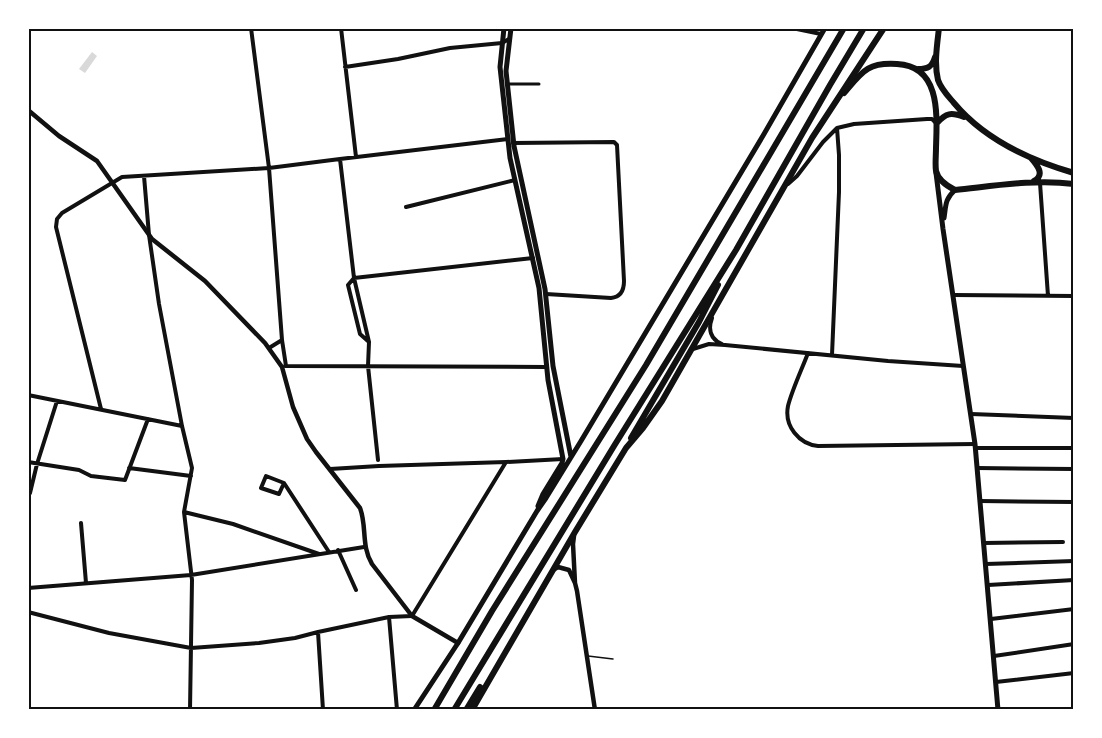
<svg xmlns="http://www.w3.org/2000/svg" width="1102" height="738" font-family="Signika,sans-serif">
<rect width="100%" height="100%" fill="#fff"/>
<path fill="#d9d9d9" d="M 92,52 L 97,56 L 85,73 L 79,69 Z"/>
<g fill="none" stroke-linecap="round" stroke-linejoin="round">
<path stroke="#111" stroke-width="1.5" d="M 588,656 L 613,659"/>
<path stroke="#111" stroke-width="3" d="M 509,84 L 539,84"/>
<path stroke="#111" stroke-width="4" d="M 251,28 L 269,168 L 282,340 L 286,366
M 341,28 L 356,157
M 792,28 L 821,34
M 345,67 L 398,59 L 450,48 L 502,43 L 509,39
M 513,143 L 614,142 L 617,145 L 624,281 C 624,290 621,297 611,298 L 546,294
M 340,159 L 354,278 L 369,342 L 368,366 L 378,460
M 144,176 L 149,235 L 159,304 L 182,426 L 192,468 L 184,512 L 192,580 L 190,710
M 1040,183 L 1048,296
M 788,184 L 797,176 L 823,142 L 837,128 L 854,124 L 927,119 L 932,119 L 936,123
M 406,207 L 515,180
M 953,295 L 1074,296
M 712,318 C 708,329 710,339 722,344
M 369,342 L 360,334 L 348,285 L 354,278 L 533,258
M 269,348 L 282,340
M 693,349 L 709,344 L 725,345 L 888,361 L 963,366
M 808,353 C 802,369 792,390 788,406 C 784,426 799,444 818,446 L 975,444
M 832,355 L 839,192 L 839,155 L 837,128
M 285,366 L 546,367
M 28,395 L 182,426
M 101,409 L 56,227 L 57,219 L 62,213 L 122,177 L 269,168 L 340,159 L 508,139
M 971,414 L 1074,418
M 976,448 L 1074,448
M 28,462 L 79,470 L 91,476 L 125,480 L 148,419
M 129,468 L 191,476
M 977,468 L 1074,469
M 330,469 L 379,466 L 506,462 L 563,459
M 284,483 L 266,476 L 261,488 L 279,494 L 284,483 L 329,552
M 30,493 L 37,464 L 57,401
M 980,501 L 1074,502
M 184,512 L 233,524 L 319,554
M 81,523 L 86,583
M 984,543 L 1063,542
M 338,550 L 356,590
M 986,564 L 1074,561
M 988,585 L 1074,580
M 28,588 L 191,575 L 364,547
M 28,612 L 109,633 L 191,648 L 259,643 L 295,638 L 318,632 L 389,617 L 412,616 L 506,462
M 389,617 L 397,710
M 991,619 L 1074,609
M 318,632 L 323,710
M 994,656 L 1074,644
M 996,682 L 1074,673"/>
<path stroke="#111" stroke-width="4.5" d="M 28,110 L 59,136 L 97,161 L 152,239 L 205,281 L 265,343 L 282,367 L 293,407 L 307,439 L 316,452 L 360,508 C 367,526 361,546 372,564 L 412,616 L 458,643
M 553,570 L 558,567 L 569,570 L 575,583 L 573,544 L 574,536
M 575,583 L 577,591 L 595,710"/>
<path stroke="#111" stroke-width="5" d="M 504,28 L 500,67 L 510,158 L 539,288 L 548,380 L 563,459
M 511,28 L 506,71 L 514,146 L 545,289 L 553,366 L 571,457
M 936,173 L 943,229 L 975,444 L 998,710
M 944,218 C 946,205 945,199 955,190
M 538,506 L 543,494 L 562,463 L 563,459
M 414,710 L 458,643 L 537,511 L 546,498 L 581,441 L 764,134 L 825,28"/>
<path stroke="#111" stroke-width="6" d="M 939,28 C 937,45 934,64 938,80 C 941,89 948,96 954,103 C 984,139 1029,160 1074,173
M 918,69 C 928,69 932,67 935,57
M 844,93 C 862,72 867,62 897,64 C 941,66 937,115 936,148 C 936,155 935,164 936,171 C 938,180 947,186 955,190 C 994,186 1034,179 1074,184
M 937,123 C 946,113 951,112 964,117
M 1031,158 C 1038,166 1045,175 1034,181"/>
<path stroke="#111" stroke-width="6" d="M 631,438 L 699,322 L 718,285
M 434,710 L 492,611 L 646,365 L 844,28
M 454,710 L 614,446 L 736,250 L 830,85 L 864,28
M 466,710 L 480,687
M 472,710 L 575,532 L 626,448 L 643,428 L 662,401 L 812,138 L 884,28"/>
</g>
<rect width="1102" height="738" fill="none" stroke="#ffffff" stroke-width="60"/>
<rect x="30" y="30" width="1042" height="678" fill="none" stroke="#111" stroke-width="2"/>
</svg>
